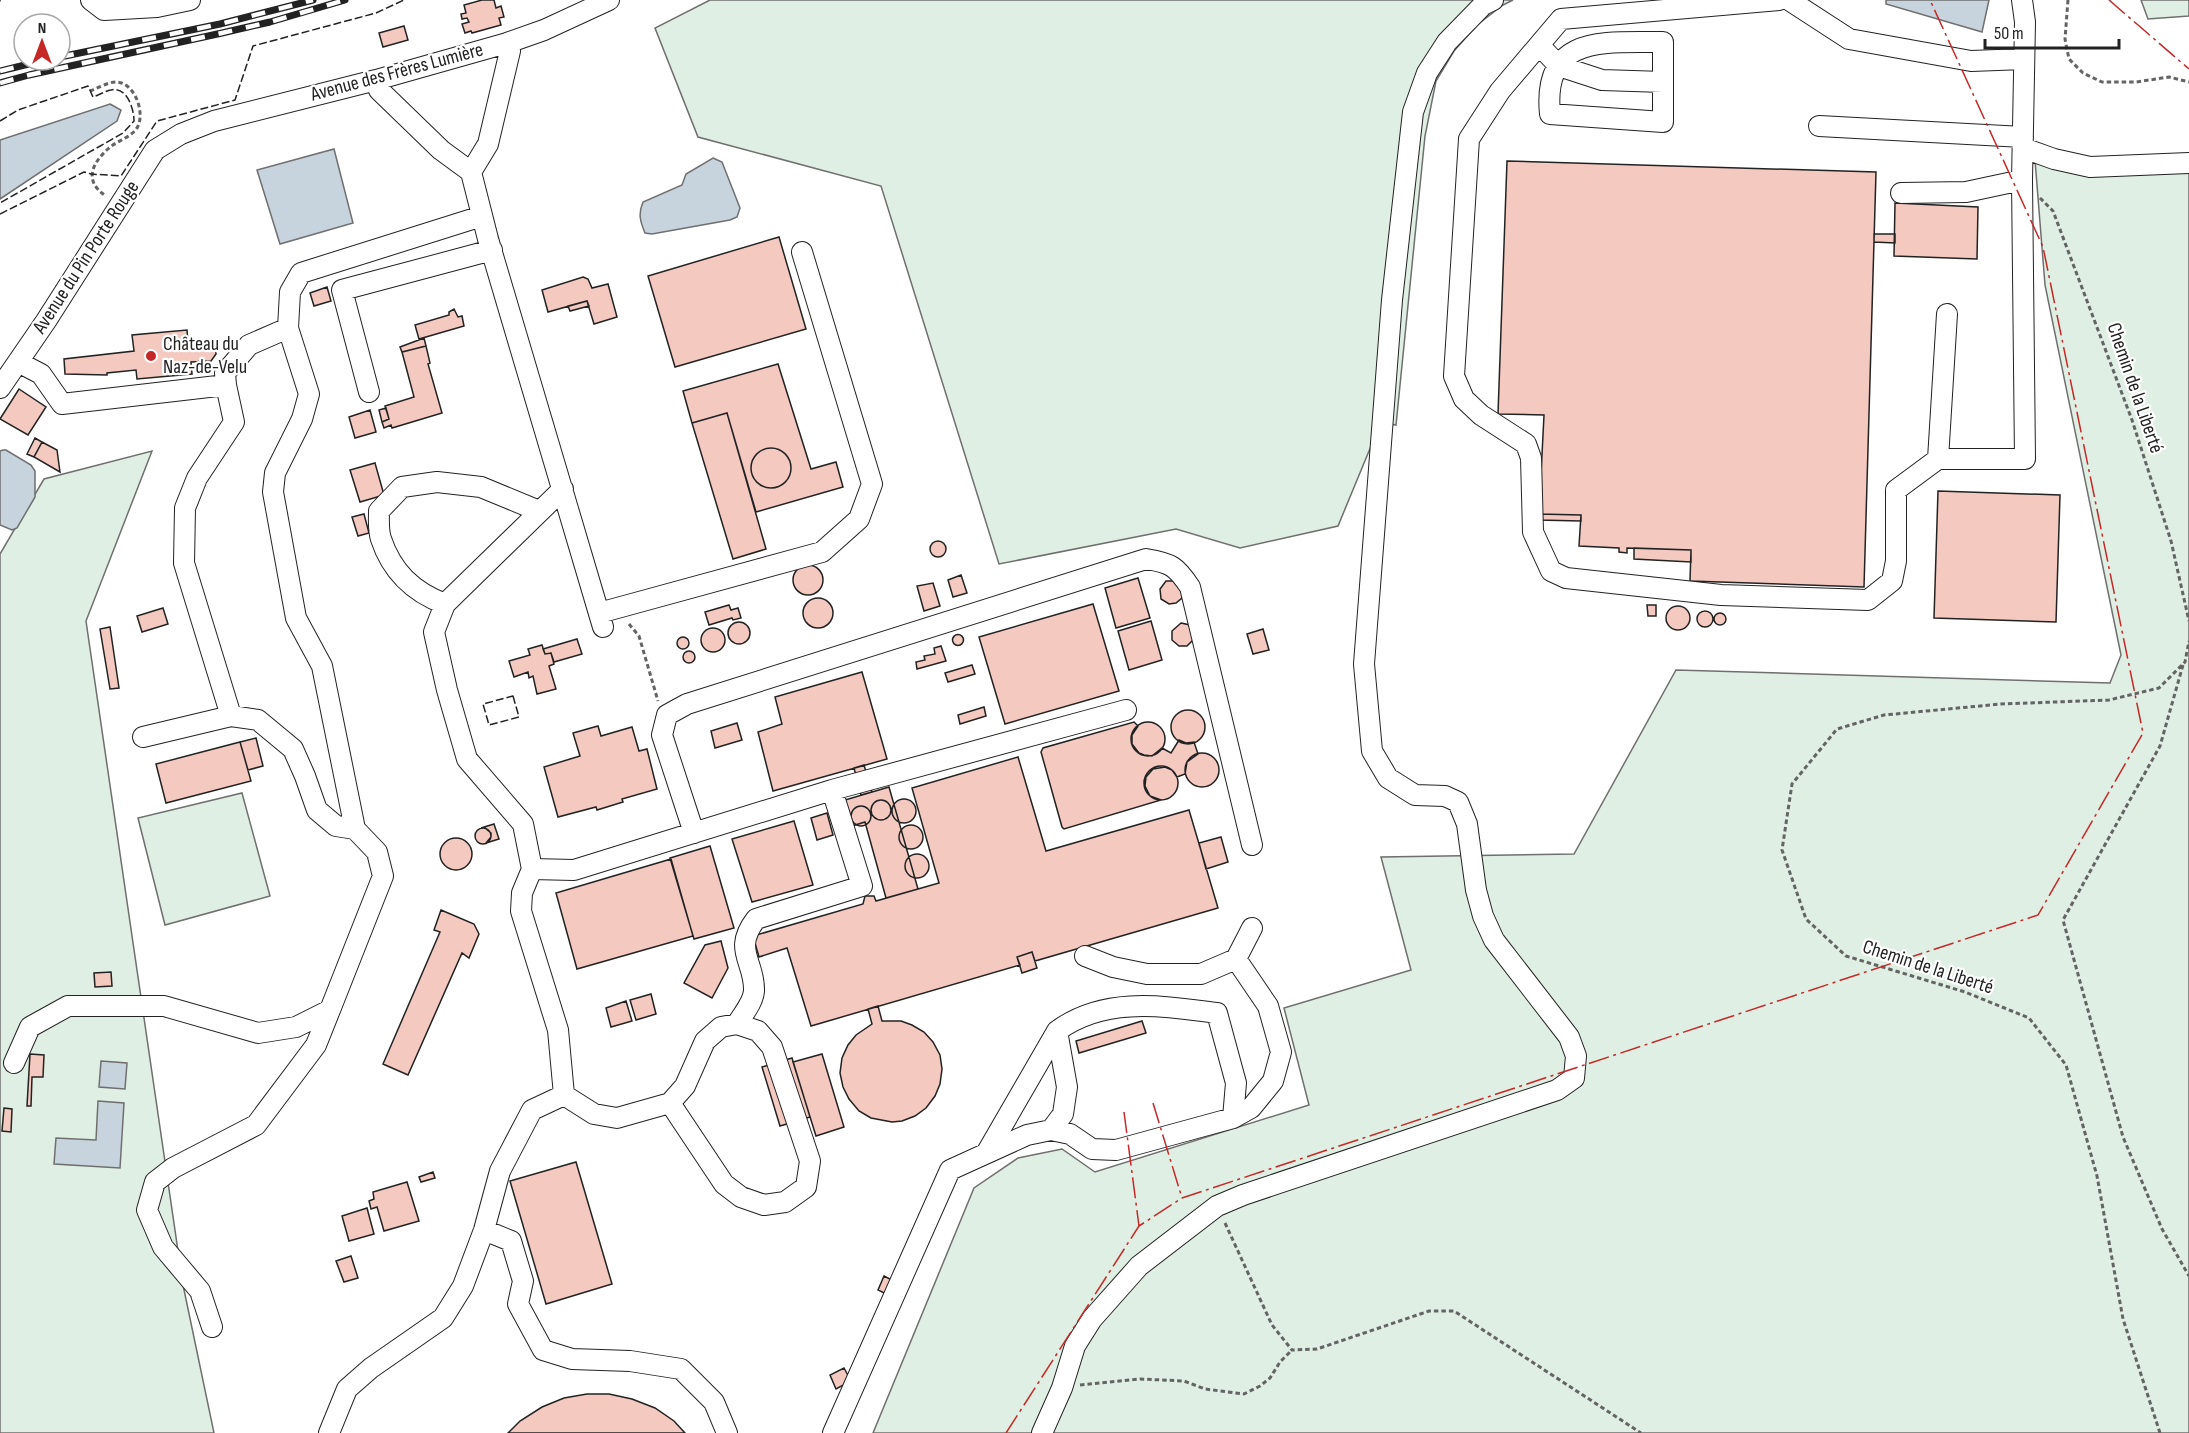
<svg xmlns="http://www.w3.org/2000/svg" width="2189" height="1433" font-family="'Sofia Sans Condensed',sans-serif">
<rect width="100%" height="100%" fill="#fff"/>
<path fill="#e0efe3" stroke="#6f6f6f" stroke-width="1.5" d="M 710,0 L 1513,0 L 1503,5 L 1477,25 L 1454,51 L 1436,81 L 1425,136 L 1396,425 L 1381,422 L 1338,526 L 1240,548 L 1176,529 L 999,564 L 881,186 L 698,137 L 655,28 Z
M 2141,0 L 2189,0 L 2189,16 L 2148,19 Z
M 2035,160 L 2189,172 L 2189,1433 L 873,1433 L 974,1188 L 1018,1158 L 1062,1149 L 1095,1172 L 1309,1105 L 1284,1008 L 1411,970 L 1381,857 L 1574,854 L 1676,670 L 2110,683 L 2121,655 L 2045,285 Z
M 152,451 L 86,621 L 183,1285 L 214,1433 L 0,1433 L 0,554 L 44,479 Z
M 242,793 L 270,896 L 165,925 L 138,818 Z"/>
<path fill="#c7d3dd" stroke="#6f6f6f" stroke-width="1.5" d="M 1886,0 L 1989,0 L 1982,32 L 1886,4 Z
M 110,104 L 121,110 L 117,121 L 0,199 L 0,140 Z
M 334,149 L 353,223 L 280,244 L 257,170 Z
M 713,158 L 722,162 L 740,208 L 737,217 L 730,220 L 652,234 L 645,233 C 640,221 638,214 643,202 L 682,185 L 686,174 Z
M 3,450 L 6,450 L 31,465 L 35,471 L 35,497 L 17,528 L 12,530 L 0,525 L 0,451 Z
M 101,1061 L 127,1063 L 125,1089 L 99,1087 Z
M 98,1101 L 124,1103 L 120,1168 L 54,1164 L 56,1138 L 96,1140 Z"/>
<path fill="#f3c9c0" stroke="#222" stroke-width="1.5" d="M 482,0 L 494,0 L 496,8 L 501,6 L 504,17 L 499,18 L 501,25 L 472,33 L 471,31 L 465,33 L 462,24 L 469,22 L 467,18 L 462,19 L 461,14 L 466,13 L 464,5 Z
M 404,26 L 408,40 L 383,47 L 379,33 Z
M 1507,161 L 1876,172 L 1864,587 L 1690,581 L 1691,550 L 1627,548 L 1627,553 L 1619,552 L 1619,548 L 1579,546 L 1581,515 L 1539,514 L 1544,415 L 1498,414 Z
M 1895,203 L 1978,207 L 1977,259 L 1894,256 Z
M 1874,234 L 1895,234 L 1895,243 L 1874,242 Z
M 779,237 L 806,329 L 675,367 L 648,276 Z
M 583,277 L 588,279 L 592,288 L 608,284 L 617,317 L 594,324 L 587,301 L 548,312 L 542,290 Z
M 327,287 L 331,301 L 314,306 L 310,293 Z
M 587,301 L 589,306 L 570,311 L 568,306 Z
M 454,309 L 458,317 L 462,316 L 464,326 L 419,339 L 415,325 L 449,315 L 449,312 Z
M 187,330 L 188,342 L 208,339 L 215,344 L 216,354 L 211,361 L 191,362 L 192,374 L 137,379 L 136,370 L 107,373 L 107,375 L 65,374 L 64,359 L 134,351 L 132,335 Z
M 424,338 L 426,346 L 402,352 L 400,347 Z
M 426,346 L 430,363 L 428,364 L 442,413 L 392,428 L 391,425 L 384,428 L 382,422 L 389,419 L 385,406 L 414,397 L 402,352 Z
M 778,364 L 811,469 L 836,462 L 843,487 L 756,512 L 727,413 L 692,423 L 683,391 Z
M 19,389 L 46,407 L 28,435 L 0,419 Z
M 386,408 L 389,419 L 382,422 L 379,410 Z
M 370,410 L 376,432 L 355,438 L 349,417 Z
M 727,413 L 766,549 L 733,559 L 692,423 Z
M 35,438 L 42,442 L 34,457 L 27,454 Z
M 42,442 L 57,450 L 60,472 L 34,457 Z
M751 468a20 20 0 1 1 40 0a20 20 0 1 1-40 0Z
M 375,463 L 384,495 L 360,502 L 350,470 Z
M 1938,491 L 2060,495 L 2056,622 L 1934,618 Z
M 364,514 L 369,533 L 358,536 L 352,517 Z
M 1539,514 L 1581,515 L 1581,521 L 1538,520 Z
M930 549a8 8 0 1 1 16 0a8 8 0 1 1-16 0Z
M 1634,548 L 1691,550 L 1691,562 L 1634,559 Z
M793 580a15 15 0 1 1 30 0a15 15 0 1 1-30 0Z
M 961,575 L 967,593 L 953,597 L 948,580 Z
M 1138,578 L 1150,618 L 1116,628 L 1105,588 Z
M 1166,581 L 1174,581 L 1183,592 L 1182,598 L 1176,603 L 1169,604 L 1161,599 L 1160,589 Z
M 933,583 L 940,606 L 924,611 L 917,586 Z
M803 613a15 15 0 1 1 30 0a15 15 0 1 1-30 0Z
M 1093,604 L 1119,691 L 1005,724 L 979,637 Z
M 729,605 L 731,610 L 738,608 L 741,618 L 733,620 L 732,618 L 709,625 L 705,612 Z
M 1647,605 L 1656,605 L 1656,616 L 1648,616 Z
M1666 618a12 12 0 1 1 24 0a12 12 0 1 1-24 0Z
M 163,608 L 168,624 L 142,632 L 137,616 Z
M1697 619a8 8 0 1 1 16 0a8 8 0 1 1-16 0Z
M1714 619a6 6 0 1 1 12 0a6 6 0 1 1-12 0Z
M 1151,621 L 1162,660 L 1129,670 L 1118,631 Z
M728 633a11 11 0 1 1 22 0a11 11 0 1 1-22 0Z
M 1181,623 L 1190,625 L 1194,639 L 1187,646 L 1179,646 L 1172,640 L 1172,631 Z
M 110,627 L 119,688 L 110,689 L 100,629 Z
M701 640a12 12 0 1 1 24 0a12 12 0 1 1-24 0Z
M 1263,629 L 1269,650 L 1253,654 L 1247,634 Z
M952.5 640a5.5 5.5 0 1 1 11 0a5.5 5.5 0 1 1-11 0Z
M677 643a6 6 0 1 1 12 0a6 6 0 1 1-12 0Z
M 577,639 L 582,654 L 554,662 L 551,653 L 545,654 L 543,649 Z
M 542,645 L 545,654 L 551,653 L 554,664 L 549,666 L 556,689 L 537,694 L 533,676 L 529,678 L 528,672 L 514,677 L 509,661 L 530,655 L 528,649 Z
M 941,646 L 946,661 L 917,669 L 916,662 L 925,660 L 924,656 L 935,654 L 934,648 Z
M683 657a6 6 0 1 1 12 0a6 6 0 1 1-12 0Z
M 972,665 L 975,674 L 948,682 L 945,673 Z
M 862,672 L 887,759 L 773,791 L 758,732 L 782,724 L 775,697 Z
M 984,707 L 986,716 L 960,724 L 958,715 Z
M1171 727a17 17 0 1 1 34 0a17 17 0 1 1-34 0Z
M 1134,722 L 1138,726 L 1132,735 L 1132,744 L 1139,753 L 1144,755 L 1152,756 L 1162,748 L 1171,753 L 1179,740 L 1186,743 L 1194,742 L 1198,754 L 1187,762 L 1185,774 L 1177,777 L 1172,770 L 1165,767 L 1153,769 L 1146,777 L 1145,786 L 1150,796 L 1161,800 L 1064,829 L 1062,827 L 1041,752 L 1043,748 Z
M1131 739a17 17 0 1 1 34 0a17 17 0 1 1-34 0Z
M 737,723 L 742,740 L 715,748 L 711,731 Z
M 598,726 L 601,736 L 632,727 L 639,751 L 647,749 L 657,789 L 622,799 L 623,802 L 597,810 L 596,807 L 558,817 L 544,767 L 580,756 L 573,733 Z
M 256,738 L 263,766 L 248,770 L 240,742 Z
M 240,742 L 251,781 L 166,803 L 156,764 Z
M1185 770a17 17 0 1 1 34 0a17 17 0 1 1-34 0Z
M 1018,757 L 1046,851 L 1189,810 L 1218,908 L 1035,961 L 1032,952 L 1017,957 L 1020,965 L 811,1026 L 787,948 L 759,957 L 753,936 L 863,904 L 865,896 L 874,896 L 876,901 L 939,883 L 912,788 Z
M 864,765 L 872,792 L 861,795 L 854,768 Z
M1144 783a17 17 0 1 1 34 0a17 17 0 1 1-34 0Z
M 889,787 L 918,889 L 886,898 L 865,822 L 852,826 L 845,800 Z
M892 811a12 12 0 1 1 24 0a12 12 0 1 1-24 0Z
M871 810a10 10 0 1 1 20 0a10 10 0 1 1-20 0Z
M851 816a10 10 0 1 1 20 0a10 10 0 1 1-20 0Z
M 827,813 L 833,835 L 817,840 L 811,818 Z
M 794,821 L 813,885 L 752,902 L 732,839 Z
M 494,824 L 499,839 L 486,843 L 491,837 L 491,833 L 485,828 L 481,828 Z
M899 837a12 12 0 1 1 24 0a12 12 0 1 1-24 0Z
M475 836a8 8 0 1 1 16 0a8 8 0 1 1-16 0Z
M 1221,837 L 1228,862 L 1206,869 L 1199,843 Z
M440 854a16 16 0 1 1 32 0a16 16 0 1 1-32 0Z
M 710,846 L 734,928 L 694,939 L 670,858 Z
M905 866a12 12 0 1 1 24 0a12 12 0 1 1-24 0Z
M 671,859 L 693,936 L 577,969 L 556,893 Z
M 441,910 L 474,924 L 479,934 L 469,958 L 462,953 L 408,1075 L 383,1064 L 440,932 L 434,930 Z
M 721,941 L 728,968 L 712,998 L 684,983 L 705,945 Z
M 1032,952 L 1037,968 L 1022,973 L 1017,957 Z
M 111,972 L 112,986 L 95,987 L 94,973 Z
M 651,994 L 656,1014 L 636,1020 L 630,1000 Z
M 626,1001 L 632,1021 L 611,1027 L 606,1008 Z
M 878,1006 L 882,1021 L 901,1021 L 912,1025 L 924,1032 L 933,1042 L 940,1055 L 942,1069 L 940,1084 L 935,1096 L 926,1108 L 915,1116 L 902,1121 L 892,1122 L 871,1118 L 859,1111 L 849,1099 L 843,1087 L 840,1073 L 842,1058 L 848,1045 L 856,1035 L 872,1024 L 868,1009 Z
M 1142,1021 L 1146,1033 L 1079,1053 L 1076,1041 Z
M 30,1054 L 44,1055 L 43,1077 L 32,1077 L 31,1106 L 27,1106 Z
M 822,1054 L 844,1127 L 816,1136 L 793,1062 Z
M 792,1058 L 810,1117 L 780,1126 L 762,1067 Z
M 4,1108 L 12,1109 L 11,1132 L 2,1131 Z
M 576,1162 L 612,1284 L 546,1304 L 510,1181 Z
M 433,1172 L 435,1178 L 421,1182 L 419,1177 Z
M 407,1182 L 419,1221 L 384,1231 L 377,1207 L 371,1209 L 369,1201 L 374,1199 L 373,1192 Z
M 367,1208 L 374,1234 L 349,1241 L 342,1216 Z
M 351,1256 L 358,1278 L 344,1282 L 336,1261 Z
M 884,1276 L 892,1280 L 886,1294 L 878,1290 Z
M 844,1368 L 851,1381 L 836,1389 L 830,1375 Z
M 587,1394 L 609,1394 L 632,1399 L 655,1408 L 674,1421 L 685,1433 L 508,1433 L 520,1421 L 542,1407 L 564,1398 Z"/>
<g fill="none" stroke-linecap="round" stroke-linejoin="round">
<g stroke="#222" stroke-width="22">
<path id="minor" d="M 91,0 L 104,10 L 157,7 L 190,0
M 1779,0 L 1561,19 L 1500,91 L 1469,139 L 1454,376 L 1464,399 L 1481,415 L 1526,444 L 1531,458 L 1533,532 L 1551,571 L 1566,578 L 1721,595 L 1868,600 L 1892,581 L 1896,561 L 1896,490 L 1938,459
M 1789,0 L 1849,39 L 1971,61 L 2024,59
M 1663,42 L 1663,122 L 1550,114 C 1542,33 1606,43 1663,42 Z
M 1539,45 L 1559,66 L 1602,80 L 1663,82
M 376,80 L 379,90 L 441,150 L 471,172 L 488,144 L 510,51 L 507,43
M 1819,126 L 2023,137
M 2023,148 L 2054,159 L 2090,167 L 2189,163
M 471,172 L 488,239 L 603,627
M 1901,193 L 1966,192 L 2022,180
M 1947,314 L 1938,459 L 2025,459 L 2022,180 L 2025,22 L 2022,0
M 18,362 L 41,374 L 62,404 L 226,385 L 225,373 L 249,345 L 288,328
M 226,385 L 234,422 L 197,478 L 185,508 L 184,563 L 231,716
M 0,388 L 46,321 L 155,150 L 181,134 L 214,121 L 376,80 L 507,43 L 544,30 L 609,0
M 369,392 L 342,290 L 492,250
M 445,604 C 413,592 392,572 381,539 C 378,530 379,520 379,511 L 402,487 L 437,482 L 481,487 L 539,511
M 599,613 L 822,552 L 859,519 L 872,484 L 802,252
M 143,737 L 231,716 L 258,720 L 293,749 L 305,776 L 317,810 L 336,826 L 355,829
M 694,833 L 662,735 L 667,715 L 687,704 L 1146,559 C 1171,563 1176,566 1190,587 L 1252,845
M 532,869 L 574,870 L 832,790 L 1126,710
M 1236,959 L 1252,928
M 737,1024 C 743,1014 753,1003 754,991 C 755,961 732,950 756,919 L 862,886 L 832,790
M 14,1063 L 30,1027 L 68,1006 L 164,1006 L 258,1033 L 296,1027 L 330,1010 L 383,876 L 377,852 L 355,829 L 322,666 L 296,618 L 273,492 L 275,473 L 302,419 L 309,394 L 288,328 L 290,292 L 301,273 L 482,216
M 564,1095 L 594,1114 L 617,1118 L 670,1103 L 685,1086 L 705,1041 L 721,1027 L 737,1024 L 758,1031 L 772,1047 L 810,1161 L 806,1187 L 785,1202 L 764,1205 L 741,1197 L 724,1184 L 670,1103
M 1051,1130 L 1063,1114 L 1067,1087 L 1057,1031
M 987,1152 L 1057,1031 C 1104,996 1163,1006 1217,1013 L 1236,1083 L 1233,1118
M 484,1230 L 511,1241 L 523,1281 L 518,1304 L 543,1350 L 572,1359 L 630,1361 L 681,1369 L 714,1402 L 727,1433
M 212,1327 L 200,1291 L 163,1247 L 147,1210 L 155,1182 L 173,1168 L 256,1125 L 316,1045 L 330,1010
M 329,1433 L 347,1389 L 371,1368 L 443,1318 L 463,1286 L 484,1230 L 500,1171 L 532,1110 L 564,1095 L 558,1030 L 521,911 L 522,893 L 532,869 L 523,824 L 467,759 L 447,690 L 434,632 L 445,604 L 563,489
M 833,1433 L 950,1170 L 1027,1135 L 1051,1130 L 1070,1134 L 1092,1149 L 1116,1150 L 1233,1118 L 1251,1108 L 1273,1081 L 1281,1052 L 1268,1006 L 1236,959 L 1201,974 L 1147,974 L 1113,967 L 1085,956
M 1042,1433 L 1062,1388 L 1075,1346 L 1092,1319 L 1139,1266 L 1217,1206 L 1243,1195 L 1557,1090 L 1574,1078 L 1576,1056 L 1569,1037 L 1494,940 L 1483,916 L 1476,890 L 1467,824 L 1458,802 L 1445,796 L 1415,795 L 1388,778 L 1372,751 L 1364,664 L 1392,300 L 1413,112 L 1427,73 L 1447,42 L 1483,5 L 1493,0"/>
</g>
<path stroke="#646464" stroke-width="3" stroke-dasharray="4.5 3" stroke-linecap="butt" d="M 0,0 L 1,0
M 2068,0 L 2065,39 L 2069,59 L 2083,73 L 2102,82 L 2136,82 L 2169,77 L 2189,82
M 90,91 C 98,88 108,82 116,82 C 134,82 145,111 138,126 C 133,137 118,140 109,148 C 92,163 83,181 106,196
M 2040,198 L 2053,211 L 2132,420 L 2171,541 L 2189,621
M 629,624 L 639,636 L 658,701
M 2183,665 L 2160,746 L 2063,920 L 2123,1137 L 2162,1229 L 2189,1276
M 1225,1223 L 1272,1325 L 1292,1350 L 1317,1349 L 1429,1311 L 1454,1311 L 1641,1433
M 1080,1385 L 1140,1379 L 1184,1381 L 1205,1389 L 1244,1394 L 1260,1386 L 1270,1378 L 1280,1362 L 1292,1350
M 2160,1433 L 2123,1319 L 2097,1176 L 2066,1065 L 2029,1018 L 1965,992 L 1846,956 L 1806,919 L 1782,850 L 1792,784 L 1837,729 L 1884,715 L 2001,704 L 2109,700 L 2159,688 L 2185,662 L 2189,641"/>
<use href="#minor" stroke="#fff" stroke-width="20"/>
<g stroke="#222" stroke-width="7">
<path id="rail" d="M 60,57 L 220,24 L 313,0
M 0,71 L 45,60
M 0,83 L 29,75 L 222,33 L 270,22 L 345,0"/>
</g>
<use href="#rail" stroke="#fff" stroke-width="4.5" stroke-dasharray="14" stroke-linecap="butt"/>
<path stroke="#222" stroke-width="1.5" stroke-dasharray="8 3" stroke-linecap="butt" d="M 0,121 L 18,110 L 88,86 L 93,97 C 99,95 105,91 111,90 C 127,86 134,109 134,121 L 123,133 L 0,203
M 0,214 L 84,172 L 91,174 L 121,176 L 157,121 L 235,100 L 253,46 L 376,13 L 404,0
M 513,696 L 519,717 L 489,725 L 483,704 Z"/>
<path stroke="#c62828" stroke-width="1.5" stroke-dasharray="21 4.5 3 4.5" stroke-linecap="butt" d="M 2109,0 L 2189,69
M 1153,1103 L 1182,1198
M 1124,1112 L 1139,1226
M 1006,1433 L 1139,1226 L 1182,1198 L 2038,915 L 2143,733 L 2043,247 L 1930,0"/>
</g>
<circle fill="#c62828" stroke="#fff" stroke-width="2" cx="151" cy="356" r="6"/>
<g text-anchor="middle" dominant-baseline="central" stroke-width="4.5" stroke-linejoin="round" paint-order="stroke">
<g font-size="20" fill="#222" stroke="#fff">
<text transform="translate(397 72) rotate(-15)">Avenue des Frères Lumière</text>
<text transform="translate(86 257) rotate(-57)">Avenue du Pin Porte Rouge</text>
<text transform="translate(2135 388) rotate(71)">Chemin de la Liberté</text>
<text transform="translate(1928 967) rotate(18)">Chemin de la Liberté</text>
</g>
<g font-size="20" fill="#222" stroke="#fff" text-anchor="start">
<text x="163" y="344">Château du<tspan x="163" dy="23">Naz-de-Velu</tspan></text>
</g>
</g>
<g transform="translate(42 42)"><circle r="28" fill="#ffffff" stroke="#a7a7a7" stroke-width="1.5"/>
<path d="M0-4.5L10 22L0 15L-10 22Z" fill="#c62828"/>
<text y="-9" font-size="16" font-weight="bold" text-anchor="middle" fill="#222222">N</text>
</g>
<path d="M1985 39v9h134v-9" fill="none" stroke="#222222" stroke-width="3"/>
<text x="1994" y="39" font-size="18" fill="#222222" stroke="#ffffff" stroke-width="4.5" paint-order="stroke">50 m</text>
</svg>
